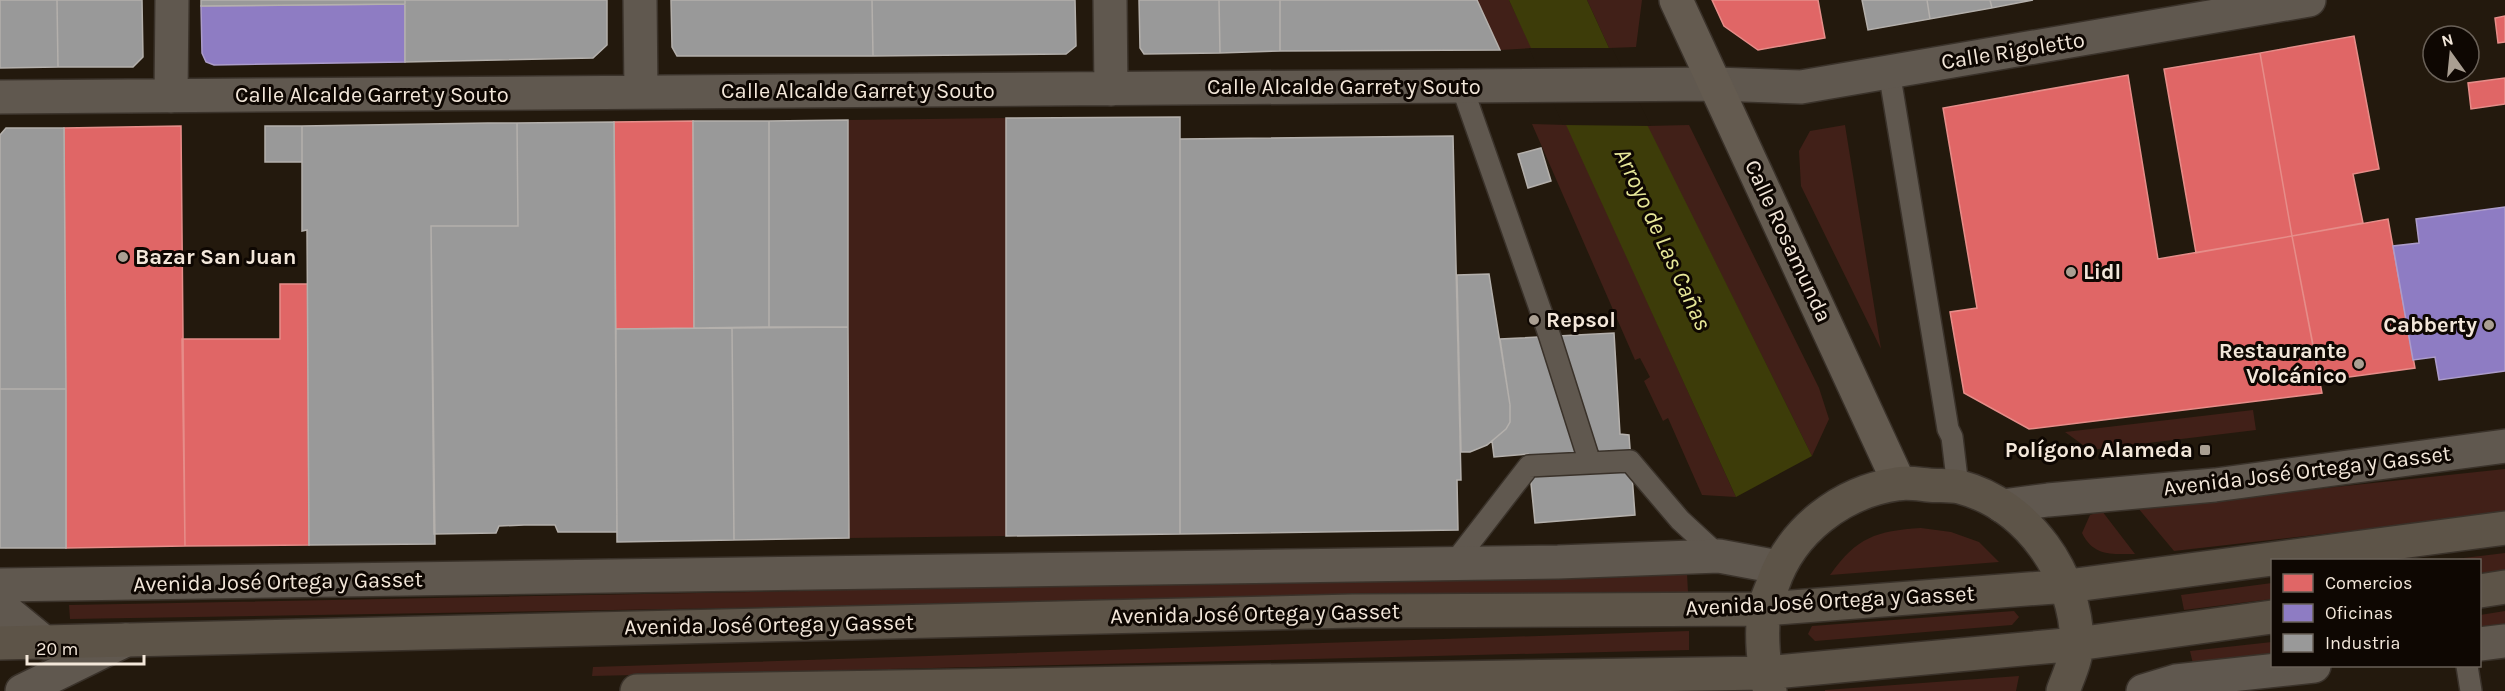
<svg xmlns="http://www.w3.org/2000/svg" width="2505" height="691" font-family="Karla,sans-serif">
<rect width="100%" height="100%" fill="#23190d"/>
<path fill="#412018" d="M 1477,0 L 1509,0 L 1532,48 L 1500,50 Z
M 1587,0 L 1642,0 L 1636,47 L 1609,48 Z
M 1006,118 L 1006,536 L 849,538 L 848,120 Z
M 1532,124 L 1567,125 L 1736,497 L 1702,495 L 1668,418 L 1663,421 L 1644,381 L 1650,377 L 1640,358 L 1635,360 Z
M 1689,125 L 1819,388 L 1829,419 L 1812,456 L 1647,126 Z
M 1845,125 L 1881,349 L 1801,186 L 1799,151 L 1810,131 Z
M 2253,410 L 2256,430 L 2090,450 L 2065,432 Z
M 2505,469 L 2505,511 L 2455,519 L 2174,551 L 2138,508 Z
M 2102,511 L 2135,554 C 2112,554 2094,557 2082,533 L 2090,515 Z
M 1921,528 L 1951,532 L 1979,542 L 1999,562 L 1830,575 C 1857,537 1876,531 1921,528 Z
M 2505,553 L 2505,570 L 2480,573 L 2480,560 L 2447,560 Z
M 1687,574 L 1688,592 L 70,619 L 69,605 Z
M 2272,583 L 2272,599 L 2184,610 L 2181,595 Z
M 2014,611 L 2019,617 L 2012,625 L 1815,641 L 1808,634 L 1812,626 Z
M 2505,611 L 2505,624 L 2480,628 L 2480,615 Z
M 1689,631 L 1689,650 L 592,676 L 593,667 Z
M 2272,642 L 2272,656 L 2193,664 L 2190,651 Z
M 2019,676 L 2016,691 L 1825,691 L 1825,690 Z"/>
<path fill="#3d3c09" d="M 1509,0 L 1587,0 L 1609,48 L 1812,456 L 1736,497 Z"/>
<path fill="#23190d" d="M 1529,48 L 1612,48 L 1651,126 L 1563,125 Z"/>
<path fill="#e06666" stroke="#e68d89" stroke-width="1.5" d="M 1712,0 L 1818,0 L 1825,38 L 1758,50 L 1724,26 Z
M 2505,16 L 2505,42 L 2498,43 L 2495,18 Z
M 2354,36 L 2379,169 L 2353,174 L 2363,223 L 2292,236 L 2260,53 Z
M 2260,53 L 2292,236 L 2196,253 L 2164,69 Z
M 2128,75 L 2158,259 L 2292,236 L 2322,393 L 2029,429 L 1964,393 L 1950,312 L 1977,308 L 1943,108 Z
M 2505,78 L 2505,104 L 2471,109 L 2468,83 Z
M 693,121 L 694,328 L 616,329 L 614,122 Z
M 181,126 L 185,546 L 66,548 L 64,128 Z
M 2388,219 L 2415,368 L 2320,381 L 2292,236 Z
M 280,284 L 308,284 L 309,545 L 185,546 L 182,339 L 280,339 Z"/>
<path fill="#8e7cc3" stroke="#ac9cca" stroke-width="1.5" d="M 405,4 L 405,62 L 214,65 L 206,62 L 202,53 L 201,6 Z
M 2505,207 L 2505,371 L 2439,380 L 2435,357 L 2413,360 L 2393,246 L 2419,243 L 2416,219 Z"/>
<path fill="#999" stroke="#b4b0ac" stroke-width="1.5" d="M 0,0 L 57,0 L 58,67 L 0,68 Z
M 57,0 L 142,0 L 143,57 L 133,67 L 58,67 Z
M 201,0 L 405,0 L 405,4 L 201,6 Z
M 405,0 L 607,0 L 607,45 L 593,58 L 405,62 Z
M 671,0 L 872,0 L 873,56 L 677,56 L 672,47 Z
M 872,0 L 1075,0 L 1076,46 L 1066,54 L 873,56 Z
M 1139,0 L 1219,0 L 1220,53 L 1144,54 L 1140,48 Z
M 1219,0 L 1280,0 L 1280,51 L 1220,53 Z
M 1280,0 L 1477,0 L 1500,50 L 1280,51 Z
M 1862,0 L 1927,0 L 1930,19 L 1868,30 Z
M 1927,0 L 1990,0 L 1992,8 L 1930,19 Z
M 1990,0 L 2033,0 L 1992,8 Z
M 1180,117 L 1180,534 L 1006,536 L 1006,118 Z
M 848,120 L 848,327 L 769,327 L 769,121 Z
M 693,121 L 769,121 L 769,327 L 694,328 Z
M 614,122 L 617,532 L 558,532 L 555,525 L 524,525 L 499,526 L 496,533 L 434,534 L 431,226 L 518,226 L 517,123 Z
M 488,123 L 517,123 L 518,226 L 431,226 L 435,544 L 309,545 L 307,230 L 302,231 L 302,126 Z
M 265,126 L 302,126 L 302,162 L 265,162 Z
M 6,128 L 64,128 L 66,389 L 0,389 L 0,135 Z
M 1453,136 L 1461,480 L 1457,480 L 1458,530 L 1180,534 L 1180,139 Z
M 1541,148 L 1551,181 L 1528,188 L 1518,154 Z
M 1489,274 L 1510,405 L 1510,422 L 1506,429 L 1487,445 L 1470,452 L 1461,452 L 1457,275 Z
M 848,327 L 849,538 L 734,540 L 732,328 Z
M 732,328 L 734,540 L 617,542 L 616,329 Z
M 1614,333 L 1620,434 L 1629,435 L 1635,515 L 1535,523 L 1528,454 L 1494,457 L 1492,441 L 1506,429 L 1510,422 L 1510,405 L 1500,339 Z
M 0,389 L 66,389 L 66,548 L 0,548 Z"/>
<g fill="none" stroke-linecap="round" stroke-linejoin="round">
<g stroke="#3a322a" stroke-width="24">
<path id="service" d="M 1889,71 L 1948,429 L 1952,437 L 1958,487
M 1462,87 L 1550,337 L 1590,463
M 1454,563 L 1529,466 L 1630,461 L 1680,520 L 1719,556
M 2467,666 L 2471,691"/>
</g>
<g stroke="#3a322a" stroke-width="36">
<path id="minor" d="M 640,0 L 641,92
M 1110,0 L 1111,89
M 171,96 L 172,0
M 0,97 L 1716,84 L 1801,87 L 2309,0
M 2002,506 L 2048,500 L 2215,485 L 2505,446
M 0,585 L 1558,562 L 1719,556 L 1778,567
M 0,606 L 45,643
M 2480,644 L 2505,641
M 22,691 L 126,640
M 2143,691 L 2176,681 L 2314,666"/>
</g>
<g stroke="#3a322a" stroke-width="36">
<path id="secondary" d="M 1676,0 L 1899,483"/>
</g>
<g stroke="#3a322a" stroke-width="36">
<path id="primary" d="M 2480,591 L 2505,587
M 0,643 L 1353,611 L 1764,609 L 2068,586 L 2505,528
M 637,691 L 1765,673 L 2077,644 L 2272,617
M 1770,691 C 1763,668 1761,634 1764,610 C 1765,602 1770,592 1773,584 C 1791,531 1841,492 1897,484 C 1907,482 1918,484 1928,485 C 1938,486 1950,485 1960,487 C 2028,505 2076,574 2077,643 C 2077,658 2068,677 2063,691"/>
</g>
<use href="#service" stroke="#60584f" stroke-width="21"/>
<use href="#minor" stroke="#60584f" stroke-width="33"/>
<use href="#secondary" stroke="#645b50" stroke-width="33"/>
<use href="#primary" stroke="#5d5448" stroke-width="33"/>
</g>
<g fill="#aa9f92" stroke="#0e0702" stroke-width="2">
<circle cx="123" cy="257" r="6"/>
<circle cx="2071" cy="272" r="6"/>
<circle cx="1534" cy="320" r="6"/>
<circle cx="2489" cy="325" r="6"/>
<circle cx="2359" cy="364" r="6"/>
<rect x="2199" y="444" width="12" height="12" rx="3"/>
</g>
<g text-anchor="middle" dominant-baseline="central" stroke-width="6" stroke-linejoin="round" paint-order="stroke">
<g font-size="22" fill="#f3e7da" stroke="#0e0702">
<text transform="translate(2013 51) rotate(-9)">Calle Rigoletto</text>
<text x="1344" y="87">Calle Alcalde Garret y Souto</text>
<text x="858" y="91">Calle Alcalde Garret y Souto</text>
<text x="372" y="95">Calle Alcalde Garret y Souto</text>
<text transform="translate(1788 241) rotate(65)">Calle Rosamunda</text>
<text transform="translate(2307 471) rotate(-7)">Avenida José Ortega y Gasset</text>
<text transform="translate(278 582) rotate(-1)">Avenida José Ortega y Gasset</text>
<text transform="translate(1830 601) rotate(-3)">Avenida José Ortega y Gasset</text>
<text transform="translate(1255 614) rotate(-1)">Avenida José Ortega y Gasset</text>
<text transform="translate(769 625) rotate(-1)">Avenida José Ortega y Gasset</text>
</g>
<g font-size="22" font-weight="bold" fill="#f3e7da" stroke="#0e0702" text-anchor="start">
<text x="135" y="257">Bazar San Juan</text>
<text x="2083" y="272">Lidl</text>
<text x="1546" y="320">Repsol</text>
<text x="2477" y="325" text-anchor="end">Cabberty</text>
<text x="2347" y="351" text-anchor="end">Restaurante<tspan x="2347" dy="25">Volcánico</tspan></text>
<text x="2193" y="450" text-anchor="end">Polígono Alameda</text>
</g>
<g font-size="24" font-style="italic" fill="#e7e798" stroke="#0e0702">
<text transform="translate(1663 239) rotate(65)">Arroyo de Las Cañas</text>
</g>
</g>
<rect x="2271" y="559" width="210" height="108" fill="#0e0702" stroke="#6a6158" stroke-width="1.5"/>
<rect x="2283" y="574" width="30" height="18" fill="#e06666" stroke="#6a6158" stroke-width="1.5"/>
<text x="2325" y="589" font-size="18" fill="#f3e7da">Comercios</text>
<rect x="2283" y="604" width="30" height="18" fill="#8e7cc3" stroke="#6a6158" stroke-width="1.5"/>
<text x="2325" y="619" font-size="18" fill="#f3e7da">Oficinas</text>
<rect x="2283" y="634" width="30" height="18" fill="#999999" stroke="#6a6158" stroke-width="1.5"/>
<text x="2325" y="649" font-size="18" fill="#f3e7da">Industria</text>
<g transform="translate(2451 54) rotate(345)"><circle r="28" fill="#0e0702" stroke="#6a6158" stroke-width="1.5"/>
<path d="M0-4.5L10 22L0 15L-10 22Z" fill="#aa9f92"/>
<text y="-9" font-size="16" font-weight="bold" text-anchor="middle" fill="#f3e7da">N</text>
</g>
<path d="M27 655v9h117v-9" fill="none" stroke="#f3e7da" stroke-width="3"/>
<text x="36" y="655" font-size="18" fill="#f3e7da" stroke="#0e0702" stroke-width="4.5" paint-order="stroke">20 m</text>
</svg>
